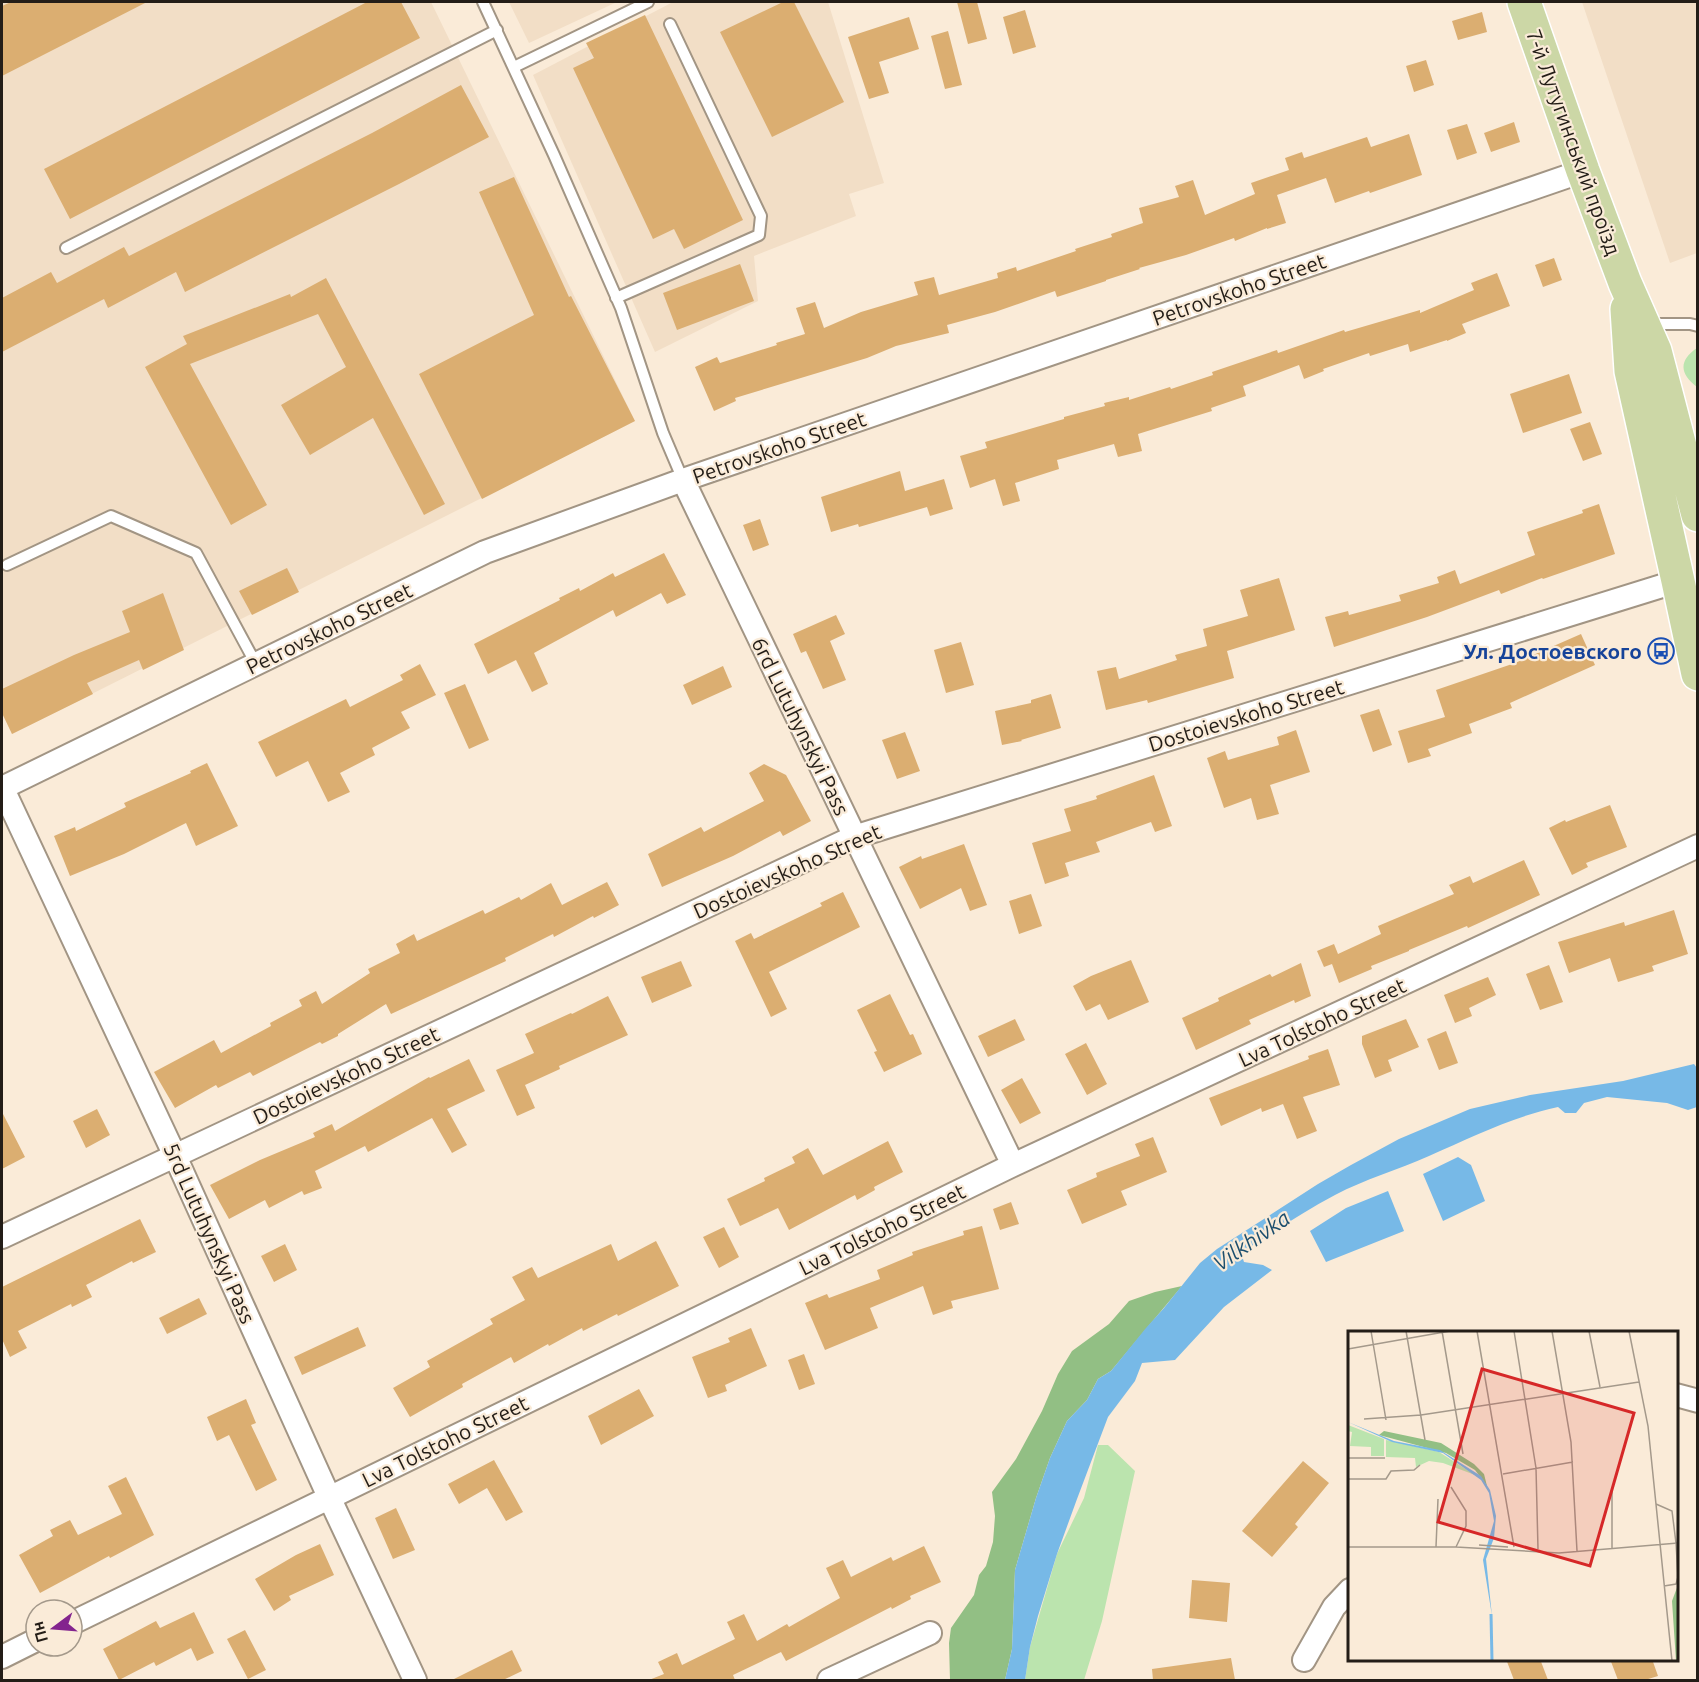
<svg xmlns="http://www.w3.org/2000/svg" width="1699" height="1682" font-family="Ubuntu,sans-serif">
<rect width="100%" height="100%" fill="#faebd8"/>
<path fill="#f2dec6" d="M 2,2 L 431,2 L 635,421 L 12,734 L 2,713 Z
M 509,2 L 617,2 L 529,43 Z
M 673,2 L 828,2 L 884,183 L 849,194 L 856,216 L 754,256 L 758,301 L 655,352 L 533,75 Z
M 1582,2 L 1697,2 L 1697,253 L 1670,263 Z"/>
<path fill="#bbe4ae" d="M 1697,348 L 1697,387 C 1680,374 1678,361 1697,348 Z
M 1098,1445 L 1108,1445 L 1135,1471 L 1102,1621 L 1084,1680 L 1025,1680 L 1030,1647 L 1057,1554 L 1084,1498 Z"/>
<path fill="#92bf84" d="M 1182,1286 L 1111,1371 L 1098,1379 L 1087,1400 L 1067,1421 L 1050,1458 L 1036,1498 L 1015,1570 L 1012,1649 L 1005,1680 L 950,1680 L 949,1643 L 951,1628 L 974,1595 L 979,1575 L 986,1566 L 993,1542 L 995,1516 L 992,1492 L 1016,1459 L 1042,1411 L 1058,1374 L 1072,1351 L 1109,1324 L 1129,1301 L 1155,1292 Z"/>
<path fill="#77b9e7" d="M 1694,1064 L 1697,1068 L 1697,1107 L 1688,1110 L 1667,1103 L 1607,1097 L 1584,1103 L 1576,1113 L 1565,1113 L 1558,1107 C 1512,1117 1472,1137 1429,1156 C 1398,1170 1365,1179 1335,1195 C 1303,1212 1272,1233 1241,1253 L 1244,1262 L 1263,1265 L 1272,1270 L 1224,1307 L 1175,1360 L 1142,1363 L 1135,1381 L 1108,1417 L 1077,1499 L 1057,1554 L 1038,1616 L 1030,1647 L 1025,1680 L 1005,1680 L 1012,1649 L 1015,1570 L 1036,1498 L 1050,1458 L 1067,1421 L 1087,1400 L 1098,1379 L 1111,1371 L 1146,1328 L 1164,1308 L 1200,1263 L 1217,1249 L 1267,1217 L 1318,1184 L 1351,1165 L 1399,1139 L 1470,1109 L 1530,1095 L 1623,1081 Z
M 1458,1157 L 1471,1165 L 1485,1201 L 1443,1221 L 1423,1174 Z
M 1388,1191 L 1404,1231 L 1326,1262 L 1310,1231 L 1346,1208 Z"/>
<path fill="#dbae71" d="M 11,2 L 147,2 L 2,76 L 2,6 Z
M 367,2 L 401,2 L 420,38 L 70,219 L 44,169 Z
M 783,2 L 794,2 L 844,102 L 772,137 L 720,32 Z
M 957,2 L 977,2 L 987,39 L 968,44 Z
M 1025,10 L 1036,47 L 1013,54 L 1003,17 Z
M 1482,12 L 1487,32 L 1458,40 L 1452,21 Z
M 645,15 L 743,220 L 684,249 L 674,229 L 653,239 L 573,68 L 594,58 L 586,43 Z
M 909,17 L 919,49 L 879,62 L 889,93 L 869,99 L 848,37 Z
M 948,31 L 962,85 L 945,89 L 931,36 Z
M 1426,60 L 1434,85 L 1414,92 L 1406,66 Z
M 461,85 L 489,137 L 399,184 L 185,292 L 176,272 L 108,308 L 104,299 L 2,352 L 2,298 L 51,272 L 57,283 L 124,247 L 129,256 L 372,133 Z
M 1514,122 L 1520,142 L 1491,152 L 1484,133 Z
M 1467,124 L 1477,153 L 1457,160 L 1447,130 Z
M 1409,134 L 1422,175 L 1370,193 L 1369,191 L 1335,203 L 1326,178 L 1277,195 L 1286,223 L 1267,229 L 1267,228 L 1235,241 L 1234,238 L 1186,255 L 1139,268 L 1140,269 L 1106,280 L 1106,281 L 1057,297 L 1055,291 L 995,312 L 947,325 L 949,333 L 896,346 L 867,358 L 735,398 L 736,401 L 714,411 L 695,367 L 717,357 L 720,363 L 777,345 L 776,343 L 805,334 L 796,308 L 815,302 L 824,328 L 861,312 L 918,295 L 914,282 L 934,277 L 939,295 L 998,278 L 997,273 L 1016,267 L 1017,271 L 1076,251 L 1075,249 L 1112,237 L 1111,234 L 1143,223 L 1139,208 L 1179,197 L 1175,186 L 1193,180 L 1205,215 L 1255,194 L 1251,183 L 1289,170 L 1285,158 L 1302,152 L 1304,158 L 1367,137 L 1371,147 Z
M 514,177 L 569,297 L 571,296 L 635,421 L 482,499 L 419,374 L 534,315 L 479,192 Z
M 1554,258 L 1562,280 L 1543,287 L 1535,265 Z
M 740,264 L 754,301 L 677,330 L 663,293 Z
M 1497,273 L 1510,306 L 1462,324 L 1466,333 L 1447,341 L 1447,340 L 1410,352 L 1408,344 L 1370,356 L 1369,353 L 1323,369 L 1324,371 L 1304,379 L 1299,365 L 1243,386 L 1246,396 L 1211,408 L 1212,411 L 1138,434 L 1142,451 L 1118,457 L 1114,444 L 1057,460 L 1059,469 L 1015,483 L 1020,501 L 1003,506 L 995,479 L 970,488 L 960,456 L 987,448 L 985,442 L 1064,419 L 1064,417 L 1105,406 L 1104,403 L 1129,397 L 1129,400 L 1170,387 L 1171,389 L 1213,375 L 1212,372 L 1277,350 L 1278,353 L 1344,330 L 1345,332 L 1420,310 L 1420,313 L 1474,290 L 1471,283 Z
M 326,278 L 445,504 L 424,515 L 373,418 L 310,455 L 281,405 L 346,367 L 318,314 L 190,364 L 267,505 L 231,525 L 145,367 L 187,344 L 183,336 L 290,294 L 291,297 Z
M 1569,374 L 1582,413 L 1523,433 L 1510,394 Z
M 1590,422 L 1602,454 L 1583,461 L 1570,429 Z
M 900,471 L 905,491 L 944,479 L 953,509 L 930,516 L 927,507 L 859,527 L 858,524 L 831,532 L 821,497 Z
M 1599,504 L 1615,554 L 1543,579 L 1542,578 L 1501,594 L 1499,590 L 1427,617 L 1334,647 L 1325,617 L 1348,611 L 1349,615 L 1401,601 L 1399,595 L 1439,583 L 1437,577 L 1455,570 L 1460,584 L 1535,555 L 1527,532 L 1583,513 L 1582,510 Z
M 760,519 L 769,545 L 753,551 L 743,525 Z
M 664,553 L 686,595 L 667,604 L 661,593 L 616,617 L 613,610 L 534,653 L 548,684 L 532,692 L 516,660 L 488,674 L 474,644 L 560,600 L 559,598 L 579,588 L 580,591 L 613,573 L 615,577 Z
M 287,568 L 299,592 L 252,615 L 239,591 Z
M 1279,578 L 1295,630 L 1227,651 L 1234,678 L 1148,703 L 1147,700 L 1106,710 L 1097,671 L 1116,667 L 1119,679 L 1177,660 L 1175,655 L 1207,646 L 1203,629 L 1248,616 L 1240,590 Z
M 163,593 L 184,650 L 143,670 L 139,660 L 87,683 L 93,694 L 12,734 L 2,713 L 2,689 L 74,655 L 130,632 L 122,611 Z
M 836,615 L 845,634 L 830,641 L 846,680 L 823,689 L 806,651 L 801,653 L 793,634 Z
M 1581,634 L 1595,665 L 1510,703 L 1512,708 L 1469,724 L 1472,733 L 1428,749 L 1431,756 L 1408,763 L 1398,731 L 1445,717 L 1436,690 L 1515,663 Z
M 961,642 L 974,685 L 946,693 L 934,650 Z
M 420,664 L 436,695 L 401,712 L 410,728 L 372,748 L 375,755 L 340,773 L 350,792 L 328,802 L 308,761 L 276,777 L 258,742 L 346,699 L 350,707 L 403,680 L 400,675 Z
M 723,666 L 732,687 L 692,705 L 683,685 Z
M 465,684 L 489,740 L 469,749 L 444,693 Z
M 1051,694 L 1061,728 L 1021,740 L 1022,741 L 1002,745 L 995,711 L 1031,703 L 1031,700 Z
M 1379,709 L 1392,745 L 1373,752 L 1360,715 Z
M 1296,730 L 1310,772 L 1270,785 L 1279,814 L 1257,820 L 1251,798 L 1224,808 L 1207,758 L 1225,751 L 1228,760 L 1279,745 L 1277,737 Z
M 905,732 L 920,771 L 897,779 L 882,740 Z
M 207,763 L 238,826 L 196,846 L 186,823 L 124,854 L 70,876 L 54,836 L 75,827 L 76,831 L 126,807 L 124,803 L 191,773 L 190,771 Z
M 764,764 L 786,775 L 811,821 L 783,836 L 780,831 L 733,856 L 662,887 L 648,854 L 701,827 L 704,832 L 764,801 L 749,773 Z
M 1154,775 L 1172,826 L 1155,832 L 1151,822 L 1096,842 L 1100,852 L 1065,863 L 1069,876 L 1045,884 L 1032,843 L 1071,831 L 1064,809 L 1097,799 L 1096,796 Z
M 1610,805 L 1627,847 L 1586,863 L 1588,867 L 1572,875 L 1549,828 L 1565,820 L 1566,822 Z
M 964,844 L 987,905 L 970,911 L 961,888 L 920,909 L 899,867 L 921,856 L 922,859 Z
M 1524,860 L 1540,895 L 1468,928 L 1467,926 L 1409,950 L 1409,951 L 1371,966 L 1372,969 L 1339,983 L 1332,964 L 1324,967 L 1317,951 L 1334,944 L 1338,954 L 1381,934 L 1378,926 L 1454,894 L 1449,885 L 1470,876 L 1473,883 Z
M 607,882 L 619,905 L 594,918 L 593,916 L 554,937 L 553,934 L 505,958 L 506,961 L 391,1014 L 386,1004 L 338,1034 L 338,1036 L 322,1044 L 320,1042 L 253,1076 L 250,1072 L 218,1088 L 216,1085 L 175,1108 L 154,1072 L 214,1040 L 221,1053 L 271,1026 L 270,1023 L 302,1006 L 299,1000 L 316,991 L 322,1004 L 370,973 L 368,969 L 400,953 L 396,944 L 414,934 L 417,941 L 483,910 L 485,914 L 519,897 L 521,900 L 551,883 L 562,905 Z
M 843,892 L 860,927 L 769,972 L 787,1009 L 771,1017 L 735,941 L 751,933 L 754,939 L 822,906 L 820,903 Z
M 1031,894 L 1042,926 L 1019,934 L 1009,901 Z
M 1674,910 L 1688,954 L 1652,966 L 1654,971 L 1618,982 L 1610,958 L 1569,973 L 1558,942 L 1624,922 L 1625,926 Z
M 1131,960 L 1149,1002 L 1108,1020 L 1100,1004 L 1086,1011 L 1073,986 L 1091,976 Z
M 681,961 L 692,986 L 652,1003 L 641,977 Z
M 1301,963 L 1311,996 L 1295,1003 L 1294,1000 L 1249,1020 L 1251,1024 L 1196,1050 L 1182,1018 L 1219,1001 L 1218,998 L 1270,974 L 1272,977 Z
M 1549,965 L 1563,1002 L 1540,1010 L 1526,974 Z
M 1488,977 L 1496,995 L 1469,1008 L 1472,1016 L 1455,1023 L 1444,995 Z
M 890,994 L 910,1035 L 913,1034 L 922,1054 L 884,1072 L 874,1052 L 877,1051 L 857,1010 Z
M 608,996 L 628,1035 L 559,1066 L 560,1069 L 525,1085 L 535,1108 L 517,1116 L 496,1070 L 534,1053 L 525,1034 L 571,1013 L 572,1014 Z
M 1015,1019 L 1025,1040 L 988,1057 L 978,1036 Z
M 1406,1019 L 1419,1047 L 1388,1060 L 1392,1071 L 1375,1078 L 1362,1044 L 1362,1036 Z
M 1446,1031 L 1458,1063 L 1439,1070 L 1427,1039 Z
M 1086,1043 L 1107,1084 L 1087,1095 L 1065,1054 Z
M 1328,1049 L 1340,1085 L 1303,1097 L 1317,1131 L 1297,1139 L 1283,1104 L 1262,1112 L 1261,1108 L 1221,1126 L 1209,1098 L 1309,1059 L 1308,1056 Z
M 469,1059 L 485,1091 L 447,1109 L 467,1145 L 452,1153 L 432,1118 L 368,1152 L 365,1146 L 315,1171 L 322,1188 L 304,1195 L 302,1191 L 269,1208 L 265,1200 L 229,1219 L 210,1185 L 260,1160 L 315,1137 L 313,1133 L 332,1124 L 335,1131 L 429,1077 L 430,1078 Z
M 1022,1078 L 1041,1113 L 1020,1124 L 1001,1090 Z
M 97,1109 L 110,1135 L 86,1148 L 73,1121 Z
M 2,1112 L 25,1157 L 2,1169 Z
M 1153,1137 L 1167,1172 L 1121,1191 L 1127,1205 L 1082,1224 L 1067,1190 L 1097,1177 L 1096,1173 L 1140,1156 L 1135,1144 Z
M 888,1141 L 903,1172 L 874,1187 L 875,1190 L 857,1200 L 855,1195 L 789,1230 L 778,1208 L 740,1226 L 727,1199 L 765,1181 L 764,1178 L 795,1163 L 792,1157 L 808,1148 L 823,1175 Z
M 1011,1202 L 1019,1224 L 1000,1230 L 993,1209 Z
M 140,1219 L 156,1252 L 133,1263 L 132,1261 L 86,1285 L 92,1297 L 72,1307 L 71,1304 L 18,1331 L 27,1348 L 10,1357 L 2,1339 L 2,1287 Z
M 982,1226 L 999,1289 L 951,1301 L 953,1308 L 933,1315 L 923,1286 L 870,1308 L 878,1328 L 825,1350 L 805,1303 L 827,1294 L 829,1298 L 880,1279 L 877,1270 L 913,1255 L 912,1252 L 964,1235 L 963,1231 Z
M 724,1227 L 739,1257 L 719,1268 L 703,1237 Z
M 656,1241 L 679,1286 L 618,1316 L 617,1314 L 583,1331 L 582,1328 L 549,1346 L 548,1344 L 514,1363 L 511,1357 L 462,1384 L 463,1387 L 410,1417 L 393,1388 L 430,1367 L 427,1361 L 493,1324 L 490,1319 L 525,1300 L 512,1277 L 532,1267 L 538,1278 L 611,1244 L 618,1261 Z
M 285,1244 L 297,1270 L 274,1282 L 261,1256 Z
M 199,1298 L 207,1314 L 167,1334 L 159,1318 Z
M 358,1327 L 366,1346 L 302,1375 L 294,1357 Z
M 751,1328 L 767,1366 L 725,1385 L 727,1391 L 708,1398 L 692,1357 L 730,1342 L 728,1338 Z
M 804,1354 L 815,1384 L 799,1390 L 788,1360 Z
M 639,1389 L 654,1416 L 601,1445 L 588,1416 Z
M 246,1399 L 256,1423 L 251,1425 L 277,1480 L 256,1491 L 229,1435 L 217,1441 L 207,1417 Z
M 494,1460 L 523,1512 L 506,1521 L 487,1488 L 459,1504 L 448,1484 Z
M 1303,1461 L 1329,1483 L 1295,1524 L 1298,1527 L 1272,1557 L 1242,1531 Z
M 126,1477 L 154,1535 L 110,1558 L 109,1556 L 40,1593 L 19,1555 L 53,1536 L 50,1530 L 70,1520 L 78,1535 L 122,1514 L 108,1486 Z
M 396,1508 L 415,1550 L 393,1559 L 375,1518 Z
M 320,1544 L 334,1575 L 289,1596 L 291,1600 L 274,1611 L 255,1579 L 296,1555 Z
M 924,1546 L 941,1582 L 910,1596 L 911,1599 L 892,1609 L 891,1607 L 786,1661 L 781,1652 L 733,1675 L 735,1680 L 649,1680 L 664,1674 L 658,1662 L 677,1653 L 682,1665 L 735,1639 L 727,1622 L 744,1614 L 757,1641 L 787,1624 L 789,1627 L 840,1598 L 826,1568 L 843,1560 L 851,1577 L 891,1557 L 893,1561 Z
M 1192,1580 L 1230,1583 L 1227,1622 L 1189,1618 Z
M 194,1612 L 214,1653 L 197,1661 L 191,1648 L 156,1666 L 154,1662 L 119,1680 L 103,1649 L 156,1621 L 160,1628 Z
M 245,1630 L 266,1670 L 248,1679 L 227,1639 Z
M 512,1650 L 522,1671 L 503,1680 L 452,1680 Z
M 1231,1658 L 1235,1680 L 1153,1680 L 1152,1669 Z
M 1506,1659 L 1540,1659 L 1548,1680 L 1514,1680 Z
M 1610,1659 L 1652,1659 L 1658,1676 L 1645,1680 L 1618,1680 Z"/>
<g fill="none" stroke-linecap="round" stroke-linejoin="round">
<g stroke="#a29584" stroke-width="14">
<path id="service" d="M 483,2 L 554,155 L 621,308 L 663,433 L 683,480
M 514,67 L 648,2
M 66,248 L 497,30
M 616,298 L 759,235 L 761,216 L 670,24
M 1647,324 L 1690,324 L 1698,326
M 7,565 L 111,516 L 196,553 L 256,664"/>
</g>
<g stroke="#a29584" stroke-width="26">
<path id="minor" d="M 683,480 L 1013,1165
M 2,787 L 175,1156 L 329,1497 L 415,1680
M 2,788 L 485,552 L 683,480 L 1583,171
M 2,1237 L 854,837 L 1678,581
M 1676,1395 L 1698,1401
M 72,1623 L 1013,1165 L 1698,846
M 2,1657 L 36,1640
M 1304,1660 L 1334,1607 L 1350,1590
M 829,1680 L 930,1633"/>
</g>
<g stroke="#fff" stroke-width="36">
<path id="primary" d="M 1524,2 L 1583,171 L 1625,283 L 1655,351 L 1698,515
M 1627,309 L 1631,371 L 1678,581 L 1698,674"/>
</g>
<use href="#service" stroke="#fff" stroke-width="10"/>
<use href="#minor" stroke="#fff" stroke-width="22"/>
<use href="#primary" stroke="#ccd7a6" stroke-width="33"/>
</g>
<defs>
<g id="bus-ring" transform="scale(1.35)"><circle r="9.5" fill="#faebd8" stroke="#1a4fb4" stroke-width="1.5"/><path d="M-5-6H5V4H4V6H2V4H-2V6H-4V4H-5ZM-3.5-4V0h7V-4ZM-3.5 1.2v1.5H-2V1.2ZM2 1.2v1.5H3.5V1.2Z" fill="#1a4fb4"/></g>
</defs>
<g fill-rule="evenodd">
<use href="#bus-ring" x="1661" y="651"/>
</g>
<g text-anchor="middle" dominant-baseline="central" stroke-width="4.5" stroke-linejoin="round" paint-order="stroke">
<g font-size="21" fill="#231d17" stroke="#faebd8">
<text transform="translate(1574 142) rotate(70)">7-й Лутугинський проїзд</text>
<text transform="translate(1239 289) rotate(-19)">Petrovskoho Street</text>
<text transform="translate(779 447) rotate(-19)">Petrovskoho Street</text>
<text transform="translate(329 628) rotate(-26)">Petrovskoho Street</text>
<text transform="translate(1246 715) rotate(-17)">Dostoievskoho Street</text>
<text transform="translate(801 726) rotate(64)">6rd Lutuhynskyi Pass</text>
<text transform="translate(787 871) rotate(-24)">Dostoievskoho Street</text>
<text transform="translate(1322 1022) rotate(-25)">Lva Tolstoho Street</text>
<text transform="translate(346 1075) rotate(-25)">Dostoievskoho Street</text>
<text transform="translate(882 1229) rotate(-26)">Lva Tolstoho Street</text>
<text transform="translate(210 1233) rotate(66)">5rd Lutuhynskyi Pass</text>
<text transform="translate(445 1441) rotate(-26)">Lva Tolstoho Street</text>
</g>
<g font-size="21" font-weight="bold" fill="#164399" stroke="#faebd8" text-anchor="end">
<text x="1642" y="651">Ул. Достоевского</text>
</g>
<g font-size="22" font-style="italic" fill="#1c4e6d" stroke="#faebd8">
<text transform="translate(1251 1240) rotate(-35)">Vilkhivka</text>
</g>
</g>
<g transform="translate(1348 1331)">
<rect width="330" height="330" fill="#faebd8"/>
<path d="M 0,94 L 36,108 L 36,125 L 23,125 L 23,116 L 2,115 L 4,101 L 0,100 ZM 38,109 L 91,121 L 127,144 L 95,132 L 81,130 L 68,136 L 67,127 L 38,126 Z" fill="#bbe4ae"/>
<path d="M 36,100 L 93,112 L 126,133 L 136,143 L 139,155 L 127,139 L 98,122 L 31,104 ZM 330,254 L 330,330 L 328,330 L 324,270 Z" fill="#92bf84"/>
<path d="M 0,91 L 46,110 L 92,119 L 133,145 L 142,159 L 148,185 L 146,207 L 138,228 L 144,285 L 135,229 L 146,190 L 141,162 L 133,149 L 95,122 L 44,111 Z" fill="#77b9e7"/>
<path fill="none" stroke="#77b9e7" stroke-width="3" d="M 143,283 L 144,330"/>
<path fill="none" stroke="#a4998b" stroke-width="1.5" d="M 23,0 L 38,89M 58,0 L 77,109M 94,0 L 115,123M 129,0 L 166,216M 166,0 L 188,137 L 190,218M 204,0 L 223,111 L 229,220M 241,0 L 252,56M 281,0 L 300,95 L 324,330M 0,18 L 102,0M 16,88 L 73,84 L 291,51M 0,127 L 37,127M 155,143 L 225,131M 0,148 L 38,148 L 43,140 L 66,139 L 72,134M 103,156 L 118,180 L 118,195 L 108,216M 308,173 L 324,180 L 328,212 L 330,246 L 328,253 L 316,255M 131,214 L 160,216M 0,216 L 109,216M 88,216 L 90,168M 108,216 L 211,222 L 330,212M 264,218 L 264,158"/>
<path fill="#d62828" fill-opacity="0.15" stroke="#d62828" stroke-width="3" d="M 134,38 L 286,82 L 242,235 L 90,191 Z"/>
<rect width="330" height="330" fill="none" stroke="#231d17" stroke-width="3"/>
</g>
<rect width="1699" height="1682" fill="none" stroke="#231d17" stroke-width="6"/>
<g transform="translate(54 1628) rotate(254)"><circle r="28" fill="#faebd8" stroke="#a4998b" stroke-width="1.5"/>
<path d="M0-4.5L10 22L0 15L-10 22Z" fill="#83248e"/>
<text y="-9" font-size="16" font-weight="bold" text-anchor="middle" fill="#231d17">Пн</text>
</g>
</svg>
